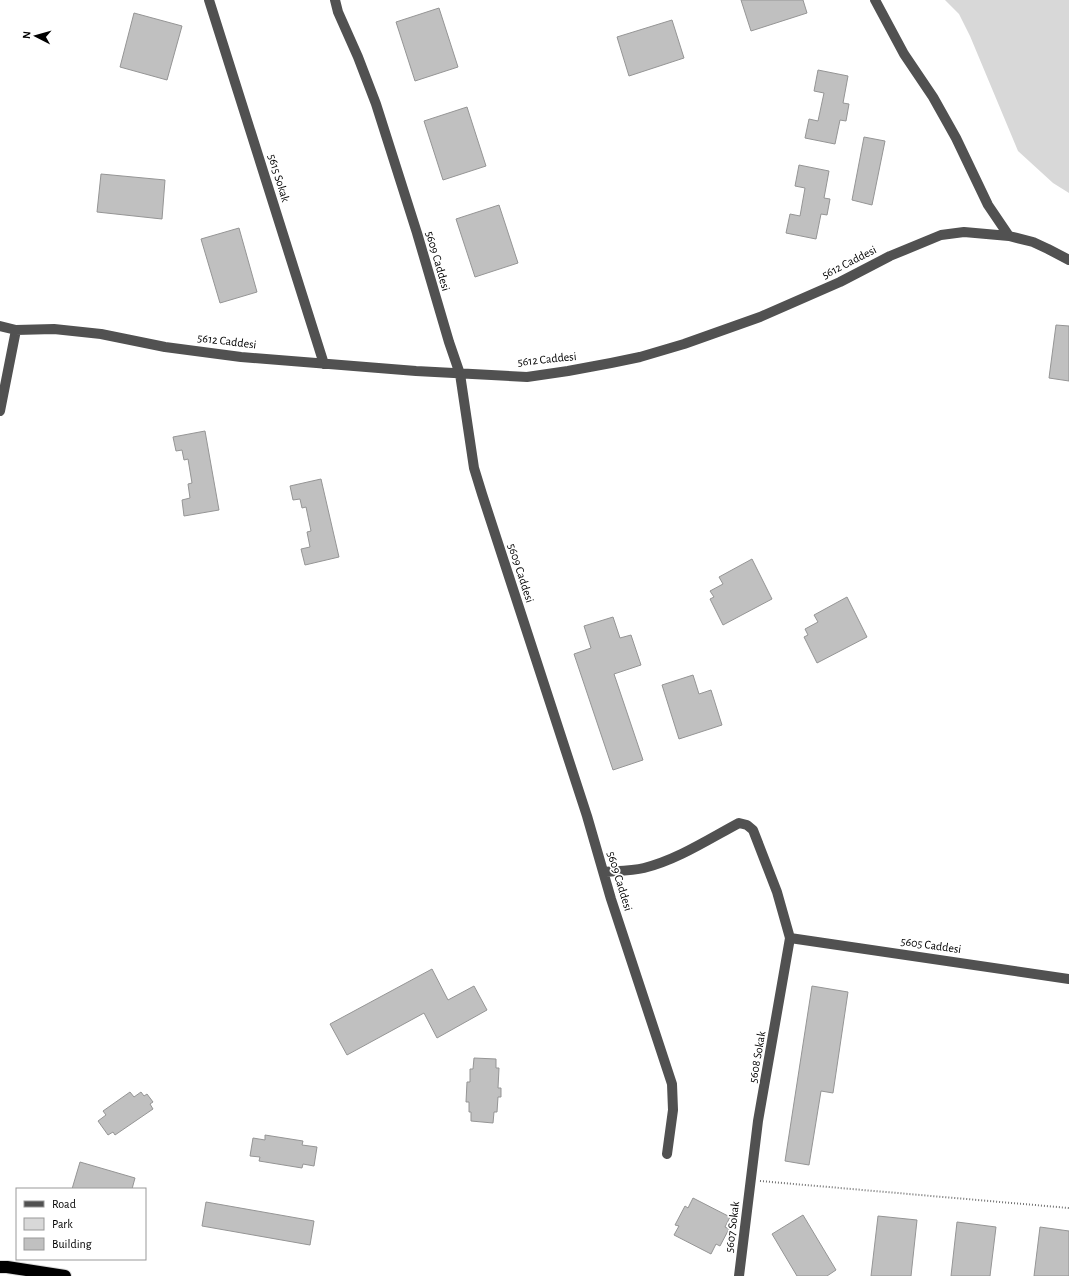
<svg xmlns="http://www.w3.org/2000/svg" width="1069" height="1276" font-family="'Alegreya Sans',sans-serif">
<rect width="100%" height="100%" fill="#fff"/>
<path fill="#d8d8d8" d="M 945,0 L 1069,0 L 1069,193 L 1053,183 L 1018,151 L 970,36 L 959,14 Z"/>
<path fill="#c0c0c0" stroke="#959595" d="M 741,0 L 803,0 L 807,13 L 751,31 Z
M 439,8 L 458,67 L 415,81 L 396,22 Z
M 134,13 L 182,26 L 167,80 L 120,67 Z
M 672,20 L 684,58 L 629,76 L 617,37 Z
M 818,70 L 848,76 L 843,103 L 849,104 L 846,121 L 840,120 L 835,144 L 805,138 L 809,119 L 818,121 L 824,93 L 814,91 Z
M 467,107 L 486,166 L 443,180 L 424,121 Z
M 864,137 L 885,141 L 872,205 L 852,200 Z
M 799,165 L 829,171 L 824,198 L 830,199 L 827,215 L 821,214 L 816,239 L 786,233 L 790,214 L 800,216 L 805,188 L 795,186 Z
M 101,174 L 165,180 L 162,219 L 97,212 Z
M 499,205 L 518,263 L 475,277 L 456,219 Z
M 239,228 L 257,292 L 220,303 L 201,239 Z
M 1056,325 L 1069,326 L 1069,381 L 1049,378 Z
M 205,431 L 219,510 L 184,516 L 182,500 L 190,498 L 188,484 L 192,483 L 188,459 L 184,460 L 182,450 L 176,451 L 173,437 Z
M 321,479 L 339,557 L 305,565 L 301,549 L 310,547 L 307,532 L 311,531 L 306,507 L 302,508 L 300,499 L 293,500 L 290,486 Z
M 752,559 L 772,599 L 723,625 L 710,599 L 714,597 L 710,591 L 723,584 L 719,577 Z
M 847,597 L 867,637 L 817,663 L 804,637 L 808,635 L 805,629 L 818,622 L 814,615 Z
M 613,617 L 620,638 L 631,635 L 641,665 L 614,674 L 643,760 L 613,770 L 574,654 L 591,648 L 584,626 Z
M 693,675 L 699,694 L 711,690 L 722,725 L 679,739 L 662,685 Z
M 432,969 L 448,1000 L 474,986 L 487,1010 L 437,1038 L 424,1013 L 347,1055 L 330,1024 Z
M 812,986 L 848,992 L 833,1093 L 821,1091 L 809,1165 L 785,1161 Z
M 474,1058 L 496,1059 L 496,1068 L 499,1068 L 498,1088 L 501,1088 L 501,1097 L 498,1097 L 497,1112 L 494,1112 L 493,1123 L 471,1121 L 471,1112 L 469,1112 L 469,1102 L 466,1102 L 467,1082 L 470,1082 L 470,1069 L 473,1069 Z
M 130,1092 L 134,1097 L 141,1092 L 144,1096 L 147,1094 L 153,1102 L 150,1104 L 153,1109 L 115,1135 L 113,1132 L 108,1135 L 98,1121 L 106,1115 L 103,1111 Z
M 265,1135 L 303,1141 L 302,1145 L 317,1147 L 314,1166 L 303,1164 L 302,1168 L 259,1161 L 260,1157 L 250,1156 L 253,1138 L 265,1140 Z
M 80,1162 L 135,1178 L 132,1189 L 72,1189 Z
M 693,1198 L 730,1217 L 725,1227 L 729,1229 L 720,1246 L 716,1244 L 711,1254 L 674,1235 L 679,1226 L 675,1225 L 685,1206 L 688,1208 Z
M 206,1202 L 314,1221 L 310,1245 L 202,1226 Z
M 803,1215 L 836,1270 L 827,1276 L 797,1276 L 772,1234 Z
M 878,1216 L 917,1220 L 911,1276 L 871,1276 Z
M 957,1222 L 996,1227 L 990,1276 L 951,1276 Z
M 1040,1227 L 1069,1231 L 1069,1276 L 1034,1276 Z"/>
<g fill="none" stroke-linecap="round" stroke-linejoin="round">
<g stroke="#dbdbdb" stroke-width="14">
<path id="highway" d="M 0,1267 L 7,1267 L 65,1276"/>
</g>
<path stroke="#737373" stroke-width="2" stroke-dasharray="1 2" stroke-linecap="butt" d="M 760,1181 L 1069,1208"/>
<path stroke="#515151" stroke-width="10" d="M 209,0 L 324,364
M 335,0 L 338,12 L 358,57 L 376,104 L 417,233 L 449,342 L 460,374 L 474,468 L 482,494 L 587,816 L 611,899 L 672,1084 L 673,1110 L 667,1154
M 875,0 L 904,54 L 933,97 L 956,138 L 988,205 L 1009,236
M 0,326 L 16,330 L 54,329 L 101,334 L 165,347 L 241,357 L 416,371 L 527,377 L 568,371 L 611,363 L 640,357 L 684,344 L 760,317 L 840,282 L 890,256 L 941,235 L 964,232 L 1009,236 L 1033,242 L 1048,249 L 1069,260
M 0,411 L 16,330
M 604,872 C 617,871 632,871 644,868 C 677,860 709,839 739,823 L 747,825 L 753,830 L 777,892 L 790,938 L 758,1121 L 739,1276
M 790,938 L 1069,979"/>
<use href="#highway" stroke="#000" stroke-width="12"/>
</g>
<g text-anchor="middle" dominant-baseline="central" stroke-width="3.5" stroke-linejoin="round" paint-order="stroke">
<g font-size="12" fill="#000" stroke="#fff">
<text transform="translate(279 178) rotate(73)">5615 Sokak</text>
<text transform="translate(438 261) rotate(74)">5609 Caddesi</text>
<text transform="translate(849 262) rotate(-27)">5612 Caddesi</text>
<text transform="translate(227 341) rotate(7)">5612 Caddesi</text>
<text transform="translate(547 359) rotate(-6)">5612 Caddesi</text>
<text transform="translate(521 573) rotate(72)">5609 Caddesi</text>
<text transform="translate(620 881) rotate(73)">5609 Caddesi</text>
<text transform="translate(931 945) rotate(8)">5605 Caddesi</text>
<text transform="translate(757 1057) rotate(-80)">5608 Sokak</text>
<text transform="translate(732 1227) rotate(-83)">5607 Sokak</text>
</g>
</g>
<rect x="16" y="1188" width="130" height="72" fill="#ffffff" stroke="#999999"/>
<rect x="24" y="1201" width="20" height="6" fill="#515151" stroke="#999999"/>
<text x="52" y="1208" font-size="12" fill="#000000">Road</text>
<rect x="24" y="1218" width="20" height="12" fill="#d8d8d8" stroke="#999999"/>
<text x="52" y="1228" font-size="12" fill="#000000">Park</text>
<rect x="24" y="1238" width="20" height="12" fill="#c0c0c0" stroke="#999999"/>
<text x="52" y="1248" font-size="12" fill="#000000">Building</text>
<g transform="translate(36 36) rotate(276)" stroke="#ffffff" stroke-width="3" paint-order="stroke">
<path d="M0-3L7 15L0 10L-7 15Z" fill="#000000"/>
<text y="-6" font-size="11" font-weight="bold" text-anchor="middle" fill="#000000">N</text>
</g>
</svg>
